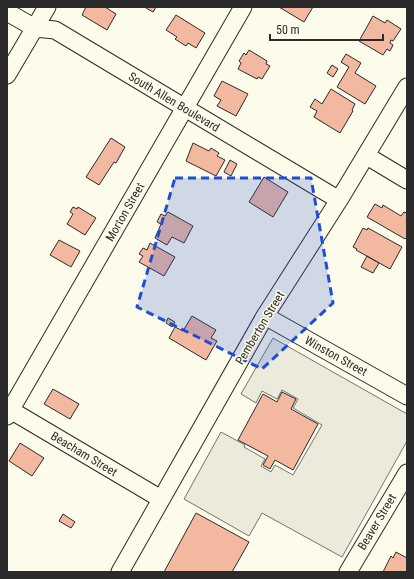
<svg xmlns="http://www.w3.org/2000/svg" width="414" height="579" font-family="'Roboto Condensed',sans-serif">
<rect width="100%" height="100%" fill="#fdfbea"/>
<path fill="#eceadb" stroke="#74746e" d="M 273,338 L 407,414 L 407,441 L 342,557 L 262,513 L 249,536 L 184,499 L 221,432 L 245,445 L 244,447 L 265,459 L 261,466 L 271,472 L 275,465 L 293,475 L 322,425 L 293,408 L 298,399 L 282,390 L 277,399 L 262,391 L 256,403 L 241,394 Z"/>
<path fill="#f2b8a0" stroke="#2b2b2b" d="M 86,7 L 105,7 L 116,14 L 107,30 L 82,15 Z
M 147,7 L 156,7 L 153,12 L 146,8 Z
M 279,7 L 313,7 L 304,22 Z
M 176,15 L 205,33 L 196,48 L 188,43 L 186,46 L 175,39 L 177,37 L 166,30 Z
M 373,16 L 385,23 L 387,20 L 401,29 L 393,41 L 391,40 L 390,43 L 393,45 L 390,51 L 387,49 L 383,55 L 359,41 Z
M 249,50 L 267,61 L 266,64 L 270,66 L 262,79 L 258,77 L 257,79 L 238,69 L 241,63 L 239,61 L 244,53 L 246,55 Z
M 346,54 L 361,63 L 355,73 L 376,86 L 365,104 L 337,87 L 349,67 L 341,62 Z
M 332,65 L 338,69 L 333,77 L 327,73 Z
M 222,81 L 248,94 L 236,116 L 217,106 L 221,100 L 214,96 Z
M 331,89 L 355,104 L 352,110 L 353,111 L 340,133 L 314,117 L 317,111 L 310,107 L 315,99 L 322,104 Z
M 111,138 L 125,147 L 116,163 L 114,162 L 99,185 L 86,177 Z
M 193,143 L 209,151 L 211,148 L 219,153 L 217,156 L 225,160 L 216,176 L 186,161 Z
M 230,160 L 237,164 L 231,176 L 224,172 Z
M 264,177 L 288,192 L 273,217 L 249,202 Z
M 375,204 L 382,208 L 383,205 L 401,216 L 404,212 L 407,213 L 407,237 L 405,239 L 367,217 Z
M 73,207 L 77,209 L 78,207 L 96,218 L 85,235 L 67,224 L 73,214 L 70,212 Z
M 168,212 L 193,226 L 184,243 L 172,237 L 167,245 L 155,238 L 161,224 L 157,222 L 161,214 L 165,216 Z
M 363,228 L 367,230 L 368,228 L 402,247 L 390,269 L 356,250 L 357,249 L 353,247 Z
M 59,240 L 80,251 L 71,267 L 50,255 Z
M 150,243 L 175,257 L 164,276 L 139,262 L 143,256 L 139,254 L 143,248 L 147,250 Z
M 367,256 L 379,263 L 373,273 L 361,267 Z
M 192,316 L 216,330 L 211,338 L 217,341 L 206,360 L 169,338 L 175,327 L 183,331 Z
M 168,318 L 175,322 L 172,327 L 166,323 Z
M 53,389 L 79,404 L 70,419 L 44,404 Z
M 282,392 L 296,399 L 291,409 L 318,424 L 293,470 L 275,460 L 270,469 L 263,465 L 268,456 L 238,440 L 263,394 L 277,402 Z
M 20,443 L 44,458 L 32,476 L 9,461 Z
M 196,513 L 249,542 L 232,572 L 164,572 Z
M 63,514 L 75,522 L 71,528 L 59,521 Z
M 396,552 L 407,558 L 407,572 L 383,572 L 391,556 L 393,558 Z"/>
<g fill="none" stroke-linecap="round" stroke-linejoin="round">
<g stroke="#2b2b2b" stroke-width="19">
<path id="minor" d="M 7,12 L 35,28 L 55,30 L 339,200
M 7,75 L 47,7
M 367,156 L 407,180
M 265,316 L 407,396
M 7,408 L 161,499
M 7,416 L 243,7
M 120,572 L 265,316 L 339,200 L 407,87
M 348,572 L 407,473"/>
</g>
<use href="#minor" stroke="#fdfbea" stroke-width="17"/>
</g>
<path fill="#1d4ed8" fill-opacity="0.2" stroke="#1d4ed8" stroke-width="3" stroke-dasharray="8 5" stroke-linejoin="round" d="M 175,178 L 311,178 L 333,303 L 262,369 L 137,307 Z"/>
<g text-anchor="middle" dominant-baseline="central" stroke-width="3" stroke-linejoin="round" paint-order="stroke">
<g font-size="12" fill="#2b2b2b" stroke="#fdfbea">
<text transform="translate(174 102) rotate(31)">South Allen Boulevard</text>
<text transform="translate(125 212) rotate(-60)">Morton Street</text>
<text transform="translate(260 328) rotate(-59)">Pemberton Street</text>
<text transform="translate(336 356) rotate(29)">Winston Street</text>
<text transform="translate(84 454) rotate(31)">Beacham Street</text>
<text transform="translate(377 522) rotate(-59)">Beaver Street</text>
</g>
</g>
<rect width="414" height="579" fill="none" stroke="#2b2b2b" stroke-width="16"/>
<path d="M270 34v6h113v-6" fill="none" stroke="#2b2b2b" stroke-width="2"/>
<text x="276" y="34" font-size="12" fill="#2b2b2b" stroke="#fdfbea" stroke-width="3" paint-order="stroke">50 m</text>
</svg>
